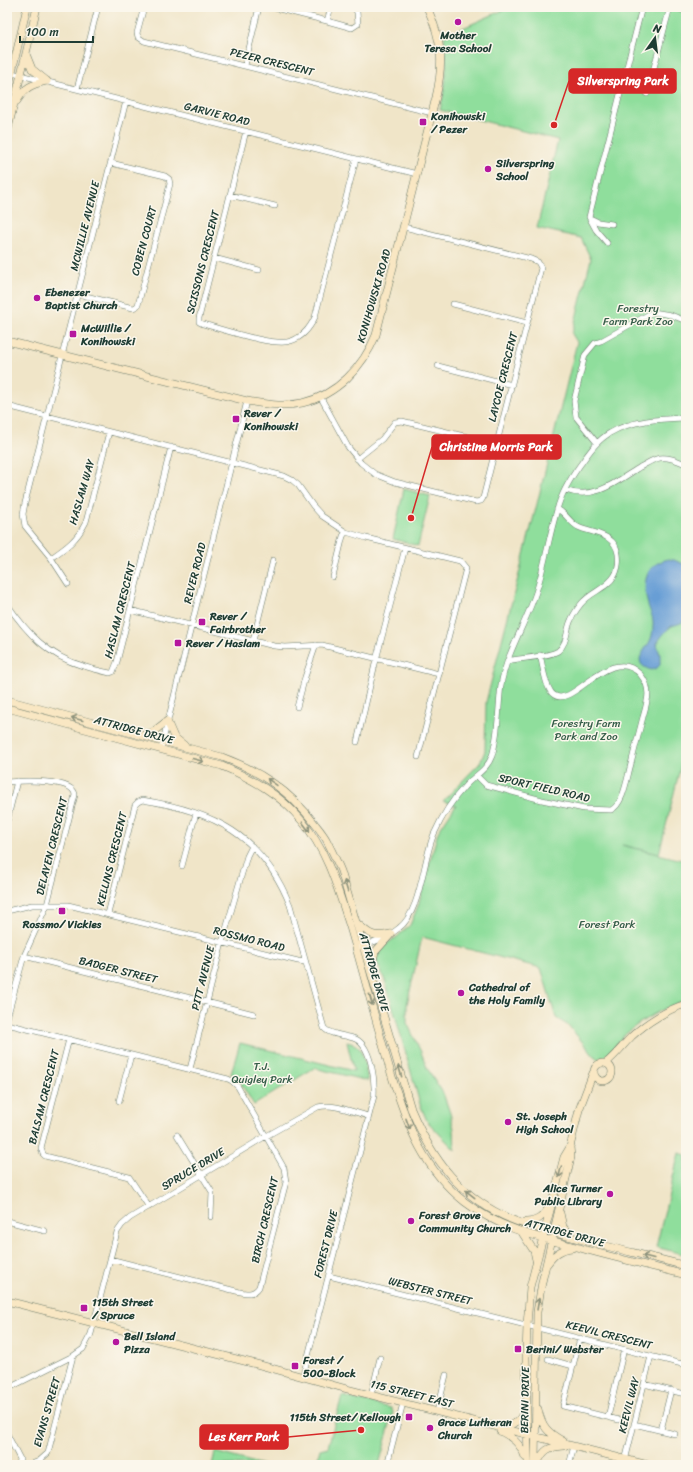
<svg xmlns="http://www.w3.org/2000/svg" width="693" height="1472" font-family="Sriracha,sans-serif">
<rect width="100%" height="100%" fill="#fbf7ec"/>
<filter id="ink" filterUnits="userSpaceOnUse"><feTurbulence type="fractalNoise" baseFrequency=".025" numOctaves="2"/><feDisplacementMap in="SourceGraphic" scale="8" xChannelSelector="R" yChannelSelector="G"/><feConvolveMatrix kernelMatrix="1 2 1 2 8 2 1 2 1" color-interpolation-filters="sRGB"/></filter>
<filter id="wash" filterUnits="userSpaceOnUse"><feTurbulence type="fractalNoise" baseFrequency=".012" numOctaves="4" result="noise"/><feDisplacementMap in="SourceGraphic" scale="16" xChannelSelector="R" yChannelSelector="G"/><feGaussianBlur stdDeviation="0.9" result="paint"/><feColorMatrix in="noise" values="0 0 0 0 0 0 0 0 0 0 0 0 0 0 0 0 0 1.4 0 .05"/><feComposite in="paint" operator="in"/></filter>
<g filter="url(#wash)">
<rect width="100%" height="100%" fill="#f0e5c8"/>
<path fill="#8fde9c" stroke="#578e68" d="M 510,7 L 686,7 L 686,744 L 659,854 L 622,845 L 686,861 L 686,1000 C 664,1007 629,1026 616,1045 C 613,1049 611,1054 607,1058 L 600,1060 L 594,1056 L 569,1026 L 556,1018 L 541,968 L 422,937 L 407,1004 L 407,1023 L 421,1052 L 427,1068 L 443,1093 L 450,1113 L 454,1129 L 455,1150 L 427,1121 L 420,1104 L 386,983 L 376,960 L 376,956 L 383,946 L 397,937 L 410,925 L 418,906 L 438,832 L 456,805 L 443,801 L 480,763 L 485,751 L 486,702 L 537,504 L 577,342 L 572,334 L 591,259 L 581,238 L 537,228 L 558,140 L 440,110 C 446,86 448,63 444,38 L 445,36 Z
M 404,489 L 430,496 L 418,546 L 393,539 Z
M 347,1042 C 351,1043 356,1044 359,1048 C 364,1054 366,1072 368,1081 L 314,1068 L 254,1105 L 239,1080 L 231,1074 L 240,1043 L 354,1071 Z
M 679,1153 L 686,1155 L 686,1255 L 656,1247 Z
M 342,1396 L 391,1408 L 393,1412 L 379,1465 L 316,1465 L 320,1449 L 328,1447 Z
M 215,1452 L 263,1465 L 212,1465 Z"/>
<path fill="#689ed5" stroke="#446e84" d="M 669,559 L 674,560 L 686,565 L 686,619 C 682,624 677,624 672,626 C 667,629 659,639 657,644 L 660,655 L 660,665 L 657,668 L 651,670 C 630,663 645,651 650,641 C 652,637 653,631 653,626 C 654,618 650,612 648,605 C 642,584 644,564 669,559 Z"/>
</g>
<g filter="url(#ink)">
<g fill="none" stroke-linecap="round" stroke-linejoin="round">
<g stroke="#687868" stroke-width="6">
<path id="street" d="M 144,7 L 137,33 L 138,37 L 144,41 L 432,113
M 271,7 L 327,21
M 331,7 L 327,21 L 352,28 L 358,24 L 357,12 L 353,7
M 676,7 L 686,12
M 245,65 L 259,7
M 12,73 L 417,174
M 77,89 L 98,7
M 647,94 L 670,7
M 246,131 L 199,318 L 199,322 L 203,324 C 222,329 274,347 291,341 C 303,337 310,328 315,317 L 356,159
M 230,195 L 275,206
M 590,218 L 598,222 L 612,224
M 607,243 L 596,230 L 589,217 L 642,7
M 214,258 L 259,270
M 78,294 L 133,308 L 136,307 L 138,305 L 170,184 L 169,179 L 165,176 L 111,163
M 453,304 L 527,323
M 438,366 L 512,385
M 320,396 L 348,447 L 361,463 L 375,474 L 395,482 L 476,502 L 481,501 L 483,498 L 541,268 L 538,262 L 531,259 L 404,227
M 7,406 L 284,476 L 292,480 L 298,485 L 313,506 L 322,516 L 346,532 L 366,538 L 460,561 L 462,563 L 466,568 L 439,674 L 322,645 L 285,647 L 274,646 L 130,610
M 109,432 L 86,522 C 77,540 67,547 51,558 L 25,526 L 23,514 L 25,503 L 126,101
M 597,443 L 576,417 L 574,401 L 585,355 L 595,343 L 601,341 L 653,312 L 671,315 L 686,321
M 357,459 L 382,439 L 395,422 L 402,421 L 497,444
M 565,490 C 594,501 616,482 640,467 C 646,464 653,459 660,458 C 667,457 676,460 683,463 L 686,462
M 51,558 L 68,584
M 333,577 L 343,536 L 346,532
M 7,604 C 27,633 48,656 83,666 C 92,669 101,671 110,673 L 113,672 L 117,662 L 171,447
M 253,641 L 273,560
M 507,661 C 519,658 550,657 558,651 C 568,643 566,630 571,620 C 573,615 577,609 581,604 C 590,592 607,589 615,575 C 618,569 619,561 618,554 C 615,533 593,534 578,527 C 569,522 566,513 557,509
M 297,707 L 305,677 L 316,645
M 357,742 L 375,664 L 405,548
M 161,749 L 247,401
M 418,757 L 439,674
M 477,776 L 486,785 L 542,800 L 584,809 L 611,810 C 624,804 627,777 631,764 C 635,748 639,732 643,717 C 648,700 652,688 640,674 C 610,643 573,709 554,695 C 545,689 543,665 540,655
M 7,782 C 20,781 74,778 75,795 L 47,905 L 24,956 L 7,1018
M 7,821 L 17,781
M 182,866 L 196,813
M 7,911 L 32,905 L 68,905 L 298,961 L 305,962
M 108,914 L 135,805 L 138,802 L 142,800 C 213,811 262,835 290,905 L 324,1028 C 330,1035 344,1035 353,1038 C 371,1043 375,1079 374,1096 L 303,1376
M 356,948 C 371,943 387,938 399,928 C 421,912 423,859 434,834 C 442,816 452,800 465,786 C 475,775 487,770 492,756 C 499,733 498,708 501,685 C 507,651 527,622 537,589 C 545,564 549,536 557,510 C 561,494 570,479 580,465 C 588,454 597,440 610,433 C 632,420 661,419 686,418
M 24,956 L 254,1014
M 7,1024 L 228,1079 L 232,1081 L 238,1087 L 284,1168 L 286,1182 L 259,1287 C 253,1296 245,1293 236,1291 L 110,1259
M 69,1039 L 41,1148 L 43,1154 L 45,1156 L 129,1177 L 149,1207
M 190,1069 L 222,943 L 247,856 L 252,846
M 119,1101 L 131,1055
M 177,1135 L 212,1192 L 211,1217
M 7,1221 L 45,1231
M 329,1276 L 686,1365
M 580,1338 L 563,1406 L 619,1420
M 548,1359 L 573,1366
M 644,1384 L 685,1394
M 7,1389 L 73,1356 L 83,1349 L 91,1334 L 117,1232 L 122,1225 L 130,1218 L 261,1139 L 318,1107 C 334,1103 352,1112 368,1116
M 371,1395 L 380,1358
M 437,1412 L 446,1375
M 608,1417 L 624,1349
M 634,1424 L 675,1434
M 661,1430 L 671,1390
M 7,1434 L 20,1459 L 19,1465
M 29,1465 L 39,1461 L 48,1453 L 73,1356
M 387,1465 L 403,1403
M 569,1465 L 574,1446
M 624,1465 L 651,1356"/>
</g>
<g stroke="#687868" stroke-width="8">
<path id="secondary" d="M 26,54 L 32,69 L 47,81
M 7,93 L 27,7
M 17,101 C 26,86 31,85 47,81
M 7,133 L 37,7
M 7,341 L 247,401 C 265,404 283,407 302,403 C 337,395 363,367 376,335 L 436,97 C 444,62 442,40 427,7
M 7,700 L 222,757 C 260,771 290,791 315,824 C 319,829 324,835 327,841 C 332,851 337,861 341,871 L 411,1109 C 432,1159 461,1199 513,1220 C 535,1229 560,1234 583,1240 C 617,1249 652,1257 686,1266
M 7,708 L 222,766 C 253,779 281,795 302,821 C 328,852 338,890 350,927 C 365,978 378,1030 393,1080 C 408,1127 424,1170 465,1202 C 500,1229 538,1237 580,1248 C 615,1258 651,1266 686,1275
M 143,735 L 153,732 L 167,721 L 174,737 L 184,745
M 358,924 C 371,936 374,937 391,934
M 371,968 L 375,952 L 391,934
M594 1072a9 9 0 1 1 18 0a9 9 0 1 1-18 0Z
M 606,1063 C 616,1055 623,1045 632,1036 C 646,1023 668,1009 686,1004
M 560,1213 L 563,1227 L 572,1237
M 526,1222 C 537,1222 543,1217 549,1207
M 523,1234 L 534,1251 L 536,1260
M 547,1264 C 554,1255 560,1249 572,1248
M 7,1301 L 260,1365 L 347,1389 L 648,1465
M 538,1409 C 542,1427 548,1433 563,1441
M 502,1426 C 515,1426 521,1420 525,1409
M 500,1431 C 512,1437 521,1444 525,1457
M 537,1464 C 544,1449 548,1447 564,1446
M 528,1465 L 526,1357 L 527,1325 L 530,1287 L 564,1157 L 570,1147 L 579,1110 L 593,1073
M 535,1465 L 537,1312 L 542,1282 L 571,1157 L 570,1147"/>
</g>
<use href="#street" stroke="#fff" stroke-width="5"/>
<use href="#secondary" stroke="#f9e7c3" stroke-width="7"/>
</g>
<defs><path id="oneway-shaft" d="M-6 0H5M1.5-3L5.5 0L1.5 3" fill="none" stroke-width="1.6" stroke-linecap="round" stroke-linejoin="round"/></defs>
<g stroke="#8c927c">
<use href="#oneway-shaft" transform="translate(77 719) rotate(-165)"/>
<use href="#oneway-shaft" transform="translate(198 760) rotate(15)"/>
<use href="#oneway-shaft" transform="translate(272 782) rotate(-145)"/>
<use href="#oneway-shaft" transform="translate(306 827) rotate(53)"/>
<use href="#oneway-shaft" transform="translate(346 886) rotate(-107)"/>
<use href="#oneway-shaft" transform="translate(371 1000) rotate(74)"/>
<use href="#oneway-shaft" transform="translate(400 1071) rotate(-106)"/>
<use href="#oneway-shaft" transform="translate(408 1124) rotate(70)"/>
<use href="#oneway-shaft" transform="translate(560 1172) rotate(103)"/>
<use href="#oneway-shaft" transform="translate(470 1194) rotate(-142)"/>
<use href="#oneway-shaft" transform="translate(648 1257) rotate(-166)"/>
<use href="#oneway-shaft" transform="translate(538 1304) rotate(-81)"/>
</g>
</g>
<g fill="#b5179e" stroke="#fbf7ec" stroke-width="1.5">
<circle cx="458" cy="22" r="4"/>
<rect x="419" y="118" width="8" height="8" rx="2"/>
<circle cx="488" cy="169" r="4"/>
<circle cx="37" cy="298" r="4"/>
<rect x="69" y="330" width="8" height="8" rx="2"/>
<rect x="232" y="415" width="8" height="8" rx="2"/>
<rect x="198" y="618" width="8" height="8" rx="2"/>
<rect x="174" y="639" width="8" height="8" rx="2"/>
<rect x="58" y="907" width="8" height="8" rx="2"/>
<circle cx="461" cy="993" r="4"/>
<circle cx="508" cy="1122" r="4"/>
<circle cx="610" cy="1194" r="4"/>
<circle cx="411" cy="1221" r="4"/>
<rect x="80" y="1304" width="8" height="8" rx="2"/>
<circle cx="116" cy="1342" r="4"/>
<rect x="514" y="1345" width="8" height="8" rx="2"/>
<rect x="291" y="1362" width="8" height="8" rx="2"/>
<rect x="405" y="1413" width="8" height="8" rx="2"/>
<circle cx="430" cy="1428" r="4"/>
</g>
<g text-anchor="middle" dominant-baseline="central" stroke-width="3" stroke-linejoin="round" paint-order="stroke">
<g font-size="11" font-weight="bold" fill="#1f3d34" stroke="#fbf7ec" text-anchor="start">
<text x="458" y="35" text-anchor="middle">Mother<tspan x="458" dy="13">Teresa School</tspan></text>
<text x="431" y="116">Konihowski<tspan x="431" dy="13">/ Pezer</tspan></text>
<text x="496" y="163">Silverspring<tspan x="496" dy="13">School</tspan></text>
<text x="45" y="292">Ebenezer<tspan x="45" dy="13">Baptist Church</tspan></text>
<text x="81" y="328">McWillie /<tspan x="81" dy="13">Konihowski</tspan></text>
<text x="244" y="413">Rever /<tspan x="244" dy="13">Konihowski</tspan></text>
<text x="210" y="616">Rever /<tspan x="210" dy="13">Fairbrother</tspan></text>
<text x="186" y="643">Rever / Haslam</text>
<text x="62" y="924" text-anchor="middle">Rossmo/ Vickies</text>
<text x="469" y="987">Cathedral of<tspan x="469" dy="13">the Holy Family</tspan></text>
<text x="516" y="1116">St. Joseph<tspan x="516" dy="13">High School</tspan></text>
<text x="602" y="1188" text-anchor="end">Alice Turner<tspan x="602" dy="13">Public Library</tspan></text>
<text x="419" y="1215">Forest Grove<tspan x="419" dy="13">Community Church</tspan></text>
<text x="92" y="1302">115th Street<tspan x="92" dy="13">/ Spruce</tspan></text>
<text x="124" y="1336">Bell Island<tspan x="124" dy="13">Pizza</tspan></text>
<text x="526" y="1349">Berini/ Webster</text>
<text x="303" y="1360">Forest /<tspan x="303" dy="13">500-Block</tspan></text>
<text x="401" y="1417" text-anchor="end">115th Street/ Kellough</text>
<text x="438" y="1422">Grace Lutheran<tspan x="438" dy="13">Church</tspan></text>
</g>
<g font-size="11" fill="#1f3d34" stroke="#fbf7ec">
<text transform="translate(272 62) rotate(14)">PEZER CRESCENT</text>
<text transform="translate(217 114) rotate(14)">GARVIE ROAD</text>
<text transform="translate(85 226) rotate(-76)">MCWILLIE AVENUE</text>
<text transform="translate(144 241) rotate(-75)">COBEN COURT</text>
<text transform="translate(203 262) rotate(-76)">SCISSONS CRESCENT</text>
<text transform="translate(374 296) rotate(-74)">KONIHOWSKI ROAD</text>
<text transform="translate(503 377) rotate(-76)">LAYCOE CRESCENT</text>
<text transform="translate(82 492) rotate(-74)">HASLAM WAY</text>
<text transform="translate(195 573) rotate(-76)">REVER ROAD</text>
<text transform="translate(120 610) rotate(-76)">HASLAM CRESCENT</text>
<text transform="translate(134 730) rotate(15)">ATTRIDGE DRIVE</text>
<text transform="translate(544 788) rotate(13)">SPORT FIELD ROAD</text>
<text transform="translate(52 846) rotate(-76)">DELAYEN CRESCENT</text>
<text transform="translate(112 859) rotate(-76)">KELLINS CRESCENT</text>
<text transform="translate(249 939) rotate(14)">ROSSMO ROAD</text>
<text transform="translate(118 970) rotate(14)">BADGER STREET</text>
<text transform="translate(374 972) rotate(74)">ATTRIDGE DRIVE</text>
<text transform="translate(203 978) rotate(-76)">PITT AVENUE</text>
<text transform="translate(44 1097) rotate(-76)">BALSAM CRESCENT</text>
<text transform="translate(193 1169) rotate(-31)">SPRUCE DRIVE</text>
<text transform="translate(265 1220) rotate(-77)">BIRCH CRESCENT</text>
<text transform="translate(565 1233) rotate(15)">ATTRIDGE DRIVE</text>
<text transform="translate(326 1244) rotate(-76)">FOREST DRIVE</text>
<text transform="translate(430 1291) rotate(14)">WEBSTER STREET</text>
<text transform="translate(609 1335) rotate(14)">KEEVIL CRESCENT</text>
<text transform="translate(412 1394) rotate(14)">115 STREET EAST</text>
<text transform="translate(525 1400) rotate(-89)">BERINI DRIVE</text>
<text transform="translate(629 1405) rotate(-76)">KEEVIL WAY</text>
<text transform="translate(47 1412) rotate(-74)">EVANS STREET</text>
</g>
<g font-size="11" fill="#355d49" stroke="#fbf7ec">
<text x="638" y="308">Forestry<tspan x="638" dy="13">Farm Park Zoo</tspan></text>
<text x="586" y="723">Forestry Farm<tspan x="586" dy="13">Park and Zoo</tspan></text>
<text x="607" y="924">Forest Park</text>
<text x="262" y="1066">T.J.<tspan x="262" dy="13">Quigley Park</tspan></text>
</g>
</g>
<path fill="none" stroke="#d62828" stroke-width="1.5" d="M554 125L569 81M411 518L432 447M361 1430L288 1437"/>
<g fill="#d62828" stroke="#fbf7ec" stroke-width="1.5">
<circle cx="554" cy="125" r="4"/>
<circle cx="411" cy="518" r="4"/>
<circle cx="361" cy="1430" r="4"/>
</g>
<g fill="#d62828" stroke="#d62828" stroke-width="1.5">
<rect x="569" y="69" width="107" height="24" rx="4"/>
<rect x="432" y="435" width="129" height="24" rx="4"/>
<rect x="200" y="1425" width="88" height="24" rx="4"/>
</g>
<g font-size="12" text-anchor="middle" font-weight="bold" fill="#fff">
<text x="623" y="85">Silverspring Park</text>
<text x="496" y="451">Christine Morris Park</text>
<text x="244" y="1441">Les Kerr Park</text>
</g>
<rect width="693" height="1472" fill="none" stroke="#fbf7ec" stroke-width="24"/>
<g transform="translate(655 38) rotate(14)" stroke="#fbf7ec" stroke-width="3" paint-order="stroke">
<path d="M0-3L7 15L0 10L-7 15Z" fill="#1f3d34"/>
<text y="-6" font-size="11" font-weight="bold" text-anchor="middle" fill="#1f3d34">N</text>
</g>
<path d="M20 36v6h73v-6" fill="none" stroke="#1f3d34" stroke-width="2"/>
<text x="26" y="36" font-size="12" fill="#1f3d34" stroke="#fbf7ec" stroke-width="3" paint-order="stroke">100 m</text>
</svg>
